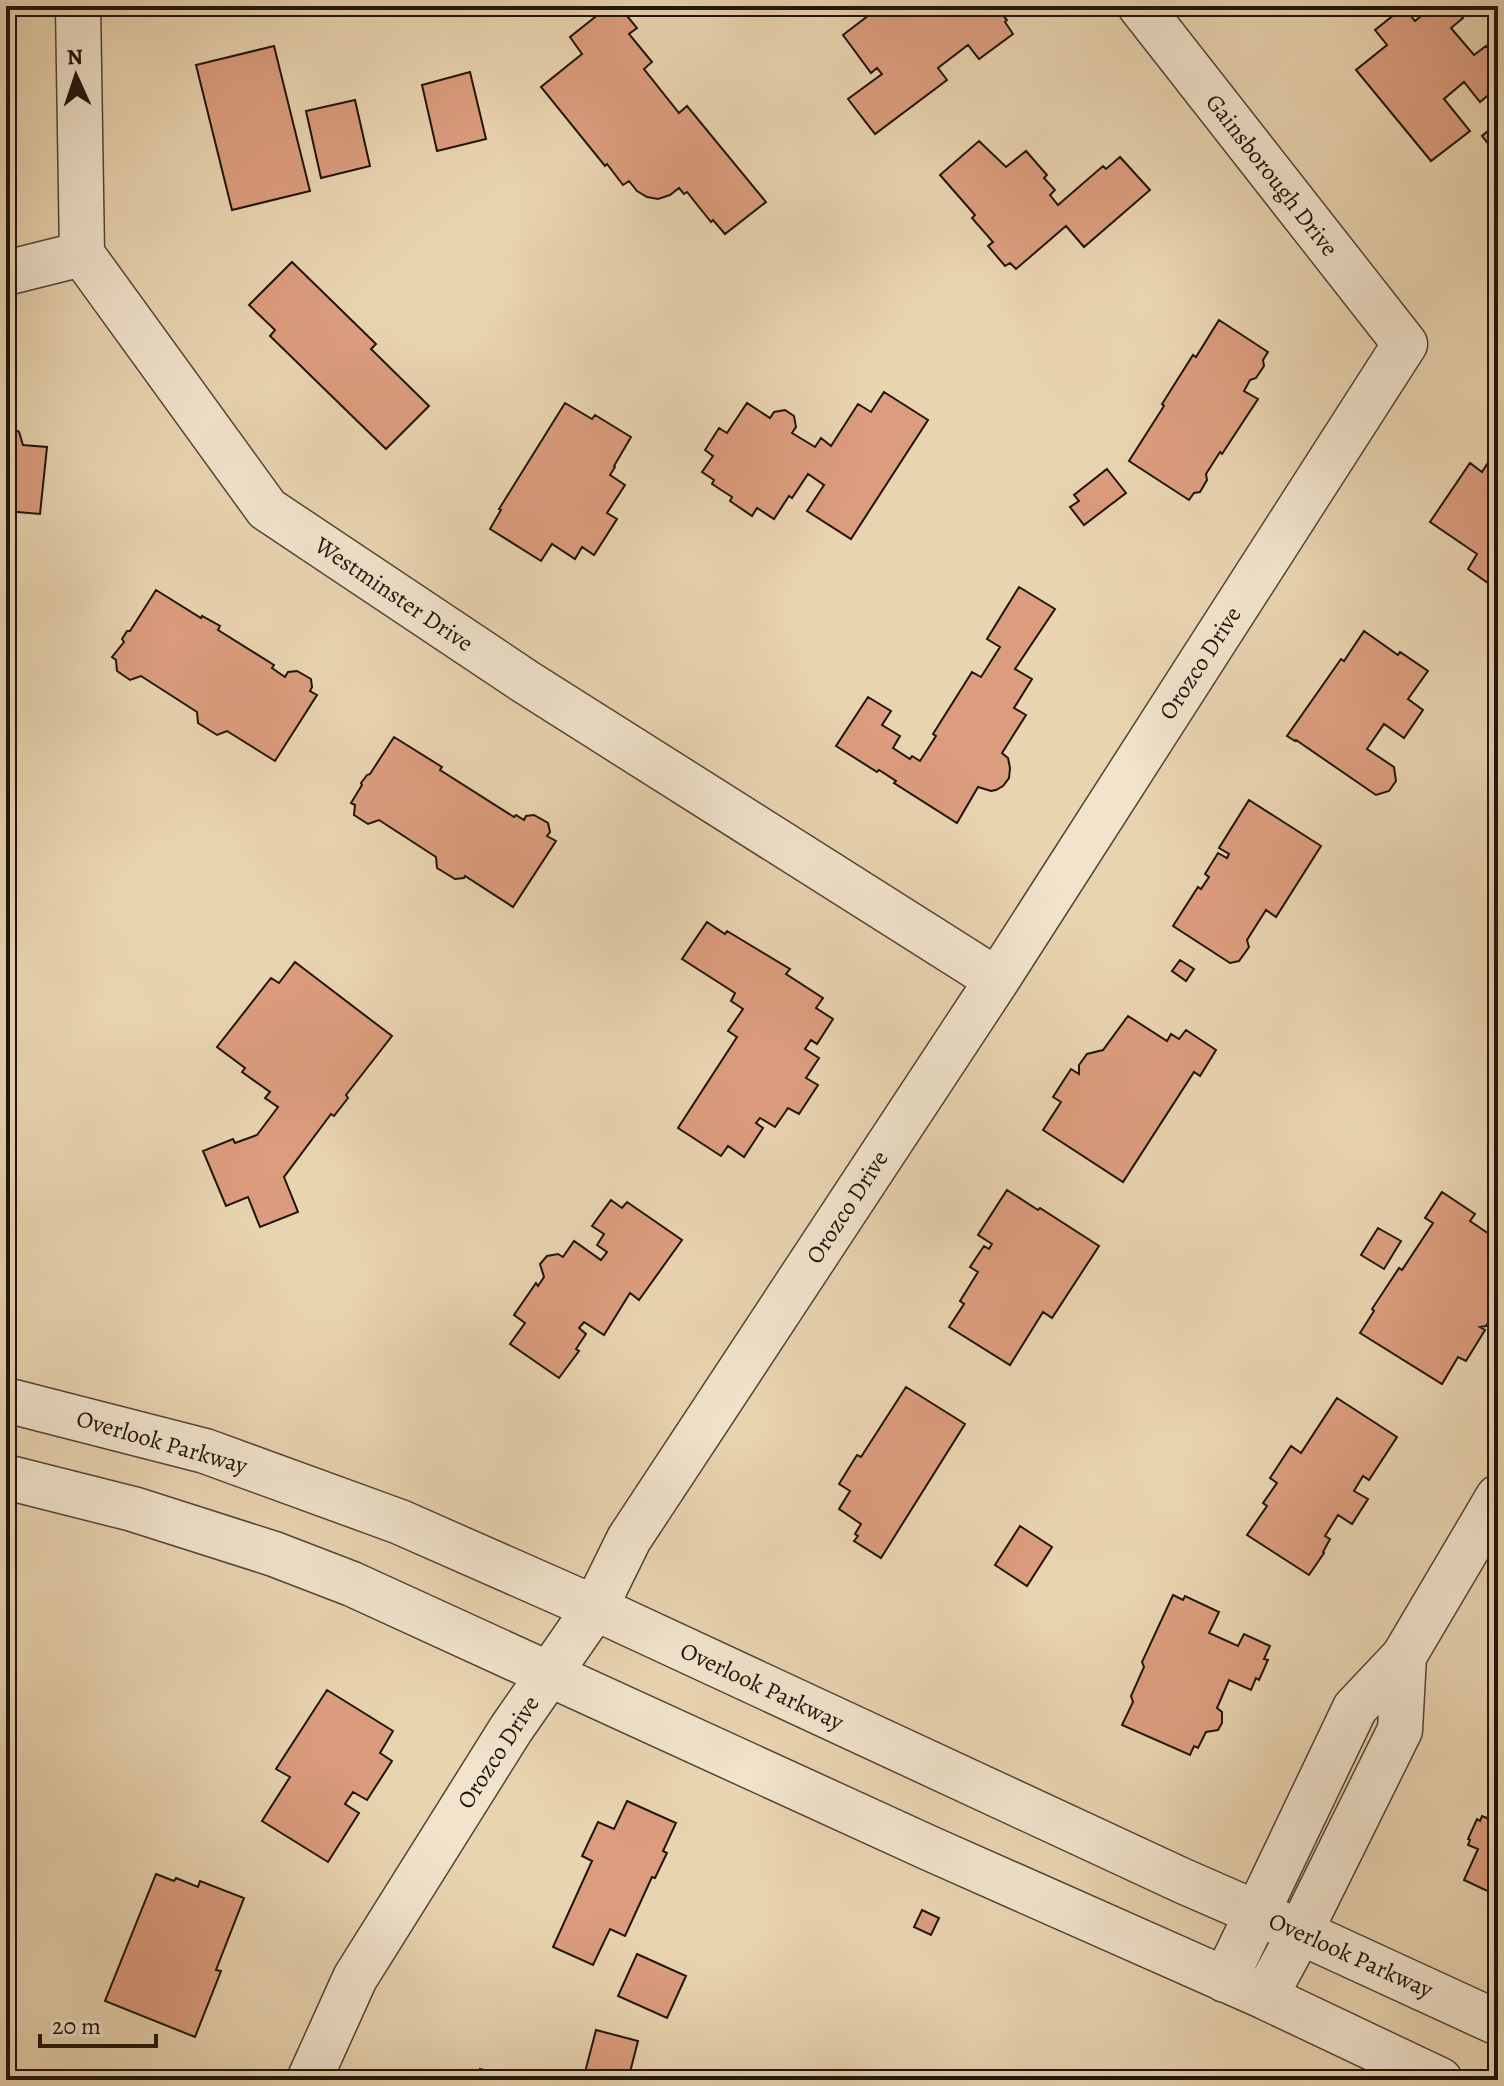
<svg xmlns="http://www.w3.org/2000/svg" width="1504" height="2086" font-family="Alegreya,serif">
<rect width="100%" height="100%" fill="#e9d4b0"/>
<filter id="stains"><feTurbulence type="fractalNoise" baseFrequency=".0025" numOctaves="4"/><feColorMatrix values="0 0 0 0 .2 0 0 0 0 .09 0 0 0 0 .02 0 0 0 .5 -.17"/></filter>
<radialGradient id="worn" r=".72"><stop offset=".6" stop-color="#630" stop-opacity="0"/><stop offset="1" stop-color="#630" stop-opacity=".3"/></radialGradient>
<path fill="#dc9d7e" stroke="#1f140c" stroke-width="2" d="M 609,6 L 619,6 L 637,28 L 629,34 L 652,62 L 644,69 L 679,113 L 687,106 L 766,202 L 725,234 L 713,220 L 711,222 L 687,192 L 684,194 L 679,188 L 670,195 L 658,199 L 647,197 L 637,191 L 629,181 L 623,185 L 607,164 L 605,166 L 541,87 L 582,54 L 570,37 Z
M 881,6 L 995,6 L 1007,20 L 1005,22 L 1013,34 L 979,59 L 968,45 L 938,68 L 947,80 L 875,134 L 848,99 L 882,74 L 877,68 L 871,73 L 843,35 Z
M 1268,6 L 1285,6 L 1274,14 Z
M 1433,6 L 1453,6 L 1463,18 L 1451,28 L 1474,55 L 1486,46 L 1498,61 L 1498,87 L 1480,102 L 1464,82 L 1444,99 L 1470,131 L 1431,161 L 1356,70 L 1387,45 L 1375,30 L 1404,7 L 1415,21 Z
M 274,46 L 310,191 L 232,210 L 196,65 Z
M 470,72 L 486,139 L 437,151 L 422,85 Z
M 355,100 L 370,166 L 321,178 L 306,111 Z
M 1495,125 L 1498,130 L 1498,146 L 1493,150 L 1482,136 Z
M 979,141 L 1006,167 L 1026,151 L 1047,175 L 1044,178 L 1055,190 L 1050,195 L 1058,205 L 1103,166 L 1106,169 L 1120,157 L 1150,190 L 1084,247 L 1066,226 L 1016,269 L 1010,263 L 1005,266 L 988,246 L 993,242 L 972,218 L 975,215 L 940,175 Z
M 292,262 L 376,344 L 371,349 L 429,406 L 386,449 L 270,336 L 275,330 L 249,305 Z
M 1219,320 L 1268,352 L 1263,360 L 1264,366 L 1256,378 L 1250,380 L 1244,391 L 1258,399 L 1222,454 L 1220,452 L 1206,474 L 1207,480 L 1200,492 L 1194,493 L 1189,500 L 1129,461 L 1164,406 L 1162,404 L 1193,355 L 1196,357 Z
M 884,392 L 928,420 L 851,539 L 807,511 L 824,485 L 808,474 L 792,498 L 789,496 L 774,519 L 757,508 L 752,516 L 730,501 L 732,497 L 712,484 L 714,480 L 702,472 L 713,456 L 705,450 L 719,428 L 727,433 L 747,403 L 770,418 L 774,412 L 785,410 L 794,416 L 796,427 L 792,433 L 815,447 L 821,438 L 831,446 L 858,404 L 871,412 Z
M 565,403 L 592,419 L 595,415 L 631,437 L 614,466 L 615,467 L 610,475 L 625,485 L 607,513 L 617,519 L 594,555 L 582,547 L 575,559 L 552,544 L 541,561 L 490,529 L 501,510 L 499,509 Z
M 6,407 L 9,407 L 7,424 L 19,432 L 23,445 L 47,447 L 40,514 L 6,511 Z
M 1491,458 L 1498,463 L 1498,590 L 1468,569 L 1477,554 L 1430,522 L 1470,463 L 1482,472 Z
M 1107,469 L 1126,493 L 1084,525 L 1070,507 L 1079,501 L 1074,495 Z
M 1019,587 L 1055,609 L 1015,669 L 1032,679 L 1014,708 L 1026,715 L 1002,753 L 1008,758 L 1010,768 L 1009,778 L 1003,786 L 996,790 L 991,791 L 978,787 L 957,823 L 894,783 L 896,781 L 879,770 L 877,772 L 836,746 L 868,697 L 891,711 L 882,725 L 900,736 L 893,748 L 910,759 L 912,756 L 920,761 L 936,736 L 933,734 L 972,672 L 981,677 L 1000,647 L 987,639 Z
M 156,590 L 201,618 L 202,616 L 220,626 L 218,630 L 274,665 L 272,668 L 285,677 L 288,672 L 297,671 L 311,679 L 312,687 L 310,691 L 317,695 L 275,761 L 227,731 L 217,735 L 198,723 L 197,712 L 141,676 L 130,680 L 117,671 L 116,660 L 112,657 L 124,642 L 122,639 L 127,631 L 130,631 Z
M 1364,631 L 1398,655 L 1400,652 L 1428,671 L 1408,699 L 1423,710 L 1404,738 L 1384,724 L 1367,749 L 1394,767 L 1396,781 L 1389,791 L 1376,795 L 1296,740 L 1295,741 L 1287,736 L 1341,659 L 1344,661 Z
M 394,737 L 442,767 L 440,770 L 514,817 L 516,815 L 524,820 L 526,816 L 534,815 L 548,823 L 550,832 L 547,836 L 556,841 L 513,907 L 465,876 L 464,878 L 455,879 L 437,868 L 436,857 L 379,820 L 368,824 L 354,815 L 355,805 L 351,803 L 362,785 L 361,783 L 367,775 L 370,774 Z
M 1249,800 L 1321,846 L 1276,917 L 1266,910 L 1247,940 L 1249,947 L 1239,961 L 1230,963 L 1173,926 L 1198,887 L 1201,889 L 1209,877 L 1205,874 L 1218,853 L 1227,858 L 1229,854 L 1219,848 Z
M 707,922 L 725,934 L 727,931 L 790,969 L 786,974 L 823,998 L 816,1008 L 833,1019 L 817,1044 L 811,1040 L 805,1049 L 819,1058 L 806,1078 L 818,1085 L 799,1114 L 788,1108 L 775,1127 L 760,1118 L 756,1123 L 763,1128 L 744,1157 L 728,1146 L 721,1156 L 678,1128 L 737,1037 L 728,1031 L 743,1009 L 731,1001 L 735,993 L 682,959 Z
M 1180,960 L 1194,969 L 1186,981 L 1172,971 Z
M 295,962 L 392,1036 L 346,1095 L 348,1098 L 334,1116 L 331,1114 L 284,1177 L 298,1212 L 260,1227 L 248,1197 L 226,1206 L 203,1151 L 233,1139 L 235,1143 L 257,1135 L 278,1107 L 265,1098 L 270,1092 L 242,1072 L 245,1068 L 217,1047 L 271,978 L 279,983 Z
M 1128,1016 L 1167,1041 L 1171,1034 L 1179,1039 L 1186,1030 L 1216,1050 L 1200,1076 L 1194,1072 L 1123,1182 L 1043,1130 L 1061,1102 L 1053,1097 L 1071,1069 L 1079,1074 L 1079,1065 L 1087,1054 L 1103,1050 Z
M 1007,1190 L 1038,1210 L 1040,1208 L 1099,1246 L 1052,1318 L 1043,1312 L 1010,1365 L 949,1327 L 964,1304 L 960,1301 L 978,1272 L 970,1267 L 984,1246 L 989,1249 L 992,1244 L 978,1235 Z
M 1442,1192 L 1475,1214 L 1470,1221 L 1498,1240 L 1498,1300 L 1492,1296 L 1495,1312 L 1486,1326 L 1480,1327 L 1485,1330 L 1466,1361 L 1458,1357 L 1442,1384 L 1360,1333 L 1374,1311 L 1372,1309 L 1399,1268 L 1402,1270 L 1433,1223 L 1425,1218 Z
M 611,1200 L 622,1208 L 627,1202 L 682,1240 L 639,1300 L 630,1293 L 604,1335 L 584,1322 L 579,1328 L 586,1334 L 576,1349 L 579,1351 L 559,1378 L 510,1344 L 525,1323 L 514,1315 L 536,1283 L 538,1286 L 544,1277 L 540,1264 L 547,1256 L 558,1254 L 563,1257 L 574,1241 L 601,1260 L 607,1252 L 597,1245 L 604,1234 L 592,1226 Z
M 1378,1228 L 1401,1241 L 1384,1269 L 1361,1255 Z
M 906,1387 L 965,1424 L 881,1558 L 854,1541 L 858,1536 L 855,1534 L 861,1524 L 839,1509 L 850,1491 L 839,1484 L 857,1455 L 861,1457 Z
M 1337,1398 L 1397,1437 L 1369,1480 L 1363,1476 L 1354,1491 L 1368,1499 L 1352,1524 L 1338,1515 L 1325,1536 L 1330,1539 L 1323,1552 L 1324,1553 L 1309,1575 L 1247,1535 L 1267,1506 L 1263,1503 L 1277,1483 L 1270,1478 L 1291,1446 L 1301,1453 Z
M 1020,1526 L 1052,1547 L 1027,1586 L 995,1565 Z
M 1173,1595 L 1183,1600 L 1185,1596 L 1219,1612 L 1209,1633 L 1238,1646 L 1244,1634 L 1270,1646 L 1264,1659 L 1268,1660 L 1259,1680 L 1256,1678 L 1251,1690 L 1229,1680 L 1217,1708 L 1222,1712 L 1222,1723 L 1218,1730 L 1206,1732 L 1198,1748 L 1194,1746 L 1190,1755 L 1122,1725 L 1133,1702 L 1131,1696 L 1144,1667 L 1142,1662 Z
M 327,1690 L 393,1731 L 380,1753 L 392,1761 L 367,1800 L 353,1792 L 345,1804 L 359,1813 L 328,1862 L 262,1821 L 290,1777 L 276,1769 Z
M 1498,1783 L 1498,1804 L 1490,1800 Z
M 627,1801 L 676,1823 L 663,1851 L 667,1853 L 655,1878 L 652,1877 L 625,1936 L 610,1929 L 593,1965 L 553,1947 L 592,1861 L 582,1856 L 598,1822 L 614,1829 Z
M 1482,1816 L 1496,1822 L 1498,1818 L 1498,1896 L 1464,1880 L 1478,1849 L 1468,1845 L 1470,1840 L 1468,1839 L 1477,1819 L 1480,1821 Z
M 156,1874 L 174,1881 L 176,1878 L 198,1887 L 200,1881 L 244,1898 L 216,1970 L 221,1971 L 195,2037 L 105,2001 Z
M 922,1910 L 939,1918 L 931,1935 L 914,1927 Z
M 637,1954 L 686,1976 L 667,2018 L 618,1996 Z
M 596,2030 L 638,2041 L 628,2080 L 583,2080 Z
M 480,2069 L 523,2080 L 477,2080 Z"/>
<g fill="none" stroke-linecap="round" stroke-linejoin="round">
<g stroke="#524435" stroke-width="47">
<path id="minor" d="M 78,6 L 82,254 L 267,509 L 526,682 L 997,980
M 6,273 L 82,254
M 6,1400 L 205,1451 L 400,1522 L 595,1608 L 1183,1881 L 1300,1932 L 1498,2023
M 6,1477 L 133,1509 L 274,1554 L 352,1584 L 929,1848 L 1265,1997 L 1440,2080
M 1225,1980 L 1355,1708 L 1404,1656 L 1498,1497
M 1265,1997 L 1300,1932 L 1400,1730 L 1404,1656
M 309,2080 L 355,1978 L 511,1729 L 595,1608 L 629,1539 L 997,980 L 1405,344 L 1140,6"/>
</g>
<use href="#minor" stroke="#f1e3cc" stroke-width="44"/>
</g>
<g text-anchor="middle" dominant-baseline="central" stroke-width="7" stroke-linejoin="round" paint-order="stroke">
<g font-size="24" fill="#1f140c" stroke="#f1e3cc">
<text transform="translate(1272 175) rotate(52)">Gainsborough Drive</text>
<text transform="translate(394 594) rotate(34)">Westminster Drive</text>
<text transform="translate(1200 663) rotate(-57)">Orozco Drive</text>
<text transform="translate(847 1207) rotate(-57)">Orozco Drive</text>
<text transform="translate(162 1442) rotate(16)">Overlook Parkway</text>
<text transform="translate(762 1686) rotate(25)">Overlook Parkway</text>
<text transform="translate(498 1752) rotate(-57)">Orozco Drive</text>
<text transform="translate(1351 1955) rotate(24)">Overlook Parkway</text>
</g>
</g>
<rect width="1504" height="2086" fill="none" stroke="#e9d4b0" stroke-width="32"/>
<rect x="8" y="8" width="1488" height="2070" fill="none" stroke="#1f140c" stroke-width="4"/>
<rect x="16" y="16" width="1472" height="2054" fill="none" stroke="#1f140c" stroke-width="2"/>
<g transform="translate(76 76) rotate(357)" stroke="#f1e3cc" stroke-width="6" paint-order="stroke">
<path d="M0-6L14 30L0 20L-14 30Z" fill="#1f140c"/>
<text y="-12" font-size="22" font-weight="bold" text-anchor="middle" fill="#1f140c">N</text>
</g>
<path d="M40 2034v12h116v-12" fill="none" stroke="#1f140c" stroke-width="4"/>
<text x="52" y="2034" font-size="24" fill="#1f140c" stroke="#f1e3cc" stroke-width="6" paint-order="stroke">20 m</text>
<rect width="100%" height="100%" filter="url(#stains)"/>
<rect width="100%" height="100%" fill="url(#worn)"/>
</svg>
